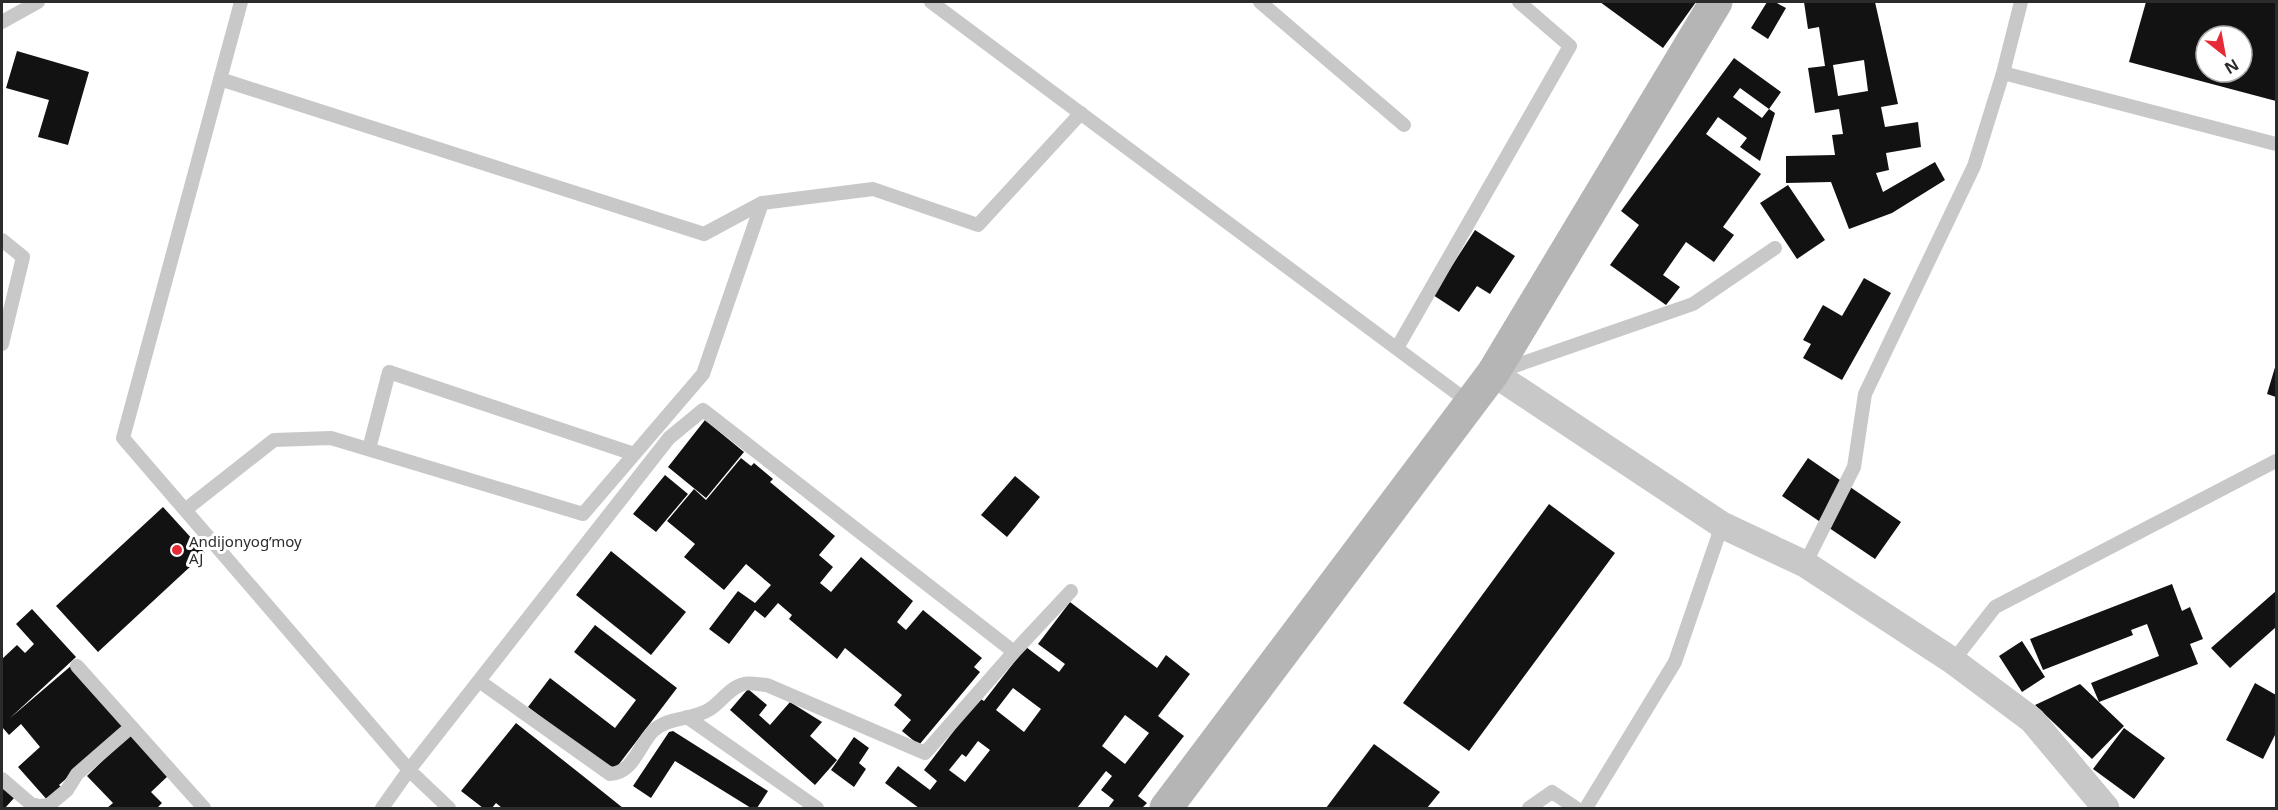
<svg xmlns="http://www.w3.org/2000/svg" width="2278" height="810" font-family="'Noto Sans',sans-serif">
<rect width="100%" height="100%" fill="#fff"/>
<path fill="#121212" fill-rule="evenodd" d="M 1600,2 L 1696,2 L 1663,48 Z
M 1767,2 L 1775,2 L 1786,8 L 1768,39 L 1751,28 Z
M 1804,2 L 1875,2 L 1898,104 L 1881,107 L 1885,127 L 1918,122 L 1921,147 L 1886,153 L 1889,170 L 1876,173 L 1883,192 L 1935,162 L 1945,180 L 1892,213 L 1849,229 L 1831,182 L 1786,183 L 1786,156 L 1835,155 L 1832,135 L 1843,134 L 1839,109 L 1815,113 L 1808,68 L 1825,66 L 1819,27 L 1808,29 ZM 1864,60 L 1868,91 L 1838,96 L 1833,65 Z
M 2146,2 L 2276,2 L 2276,101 L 2129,62 ZM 2206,36 L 2242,36 L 2242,72 L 2206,72 Z
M 17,51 L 89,72 L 68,145 L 38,137 L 49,100 L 6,88 Z
M 1734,58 L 1781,92 L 1769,109 L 1775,113 L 1760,161 L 1740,147 L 1747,138 L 1718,117 L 1706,134 L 1761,174 L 1723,227 L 1734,235 L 1714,262 L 1686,242 L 1663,275 L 1680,287 L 1666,305 L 1610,265 L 1639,225 L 1621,211 ZM 1740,88 L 1769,109 L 1762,118 L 1733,97 Z
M 1788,185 L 1825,240 L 1797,259 L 1760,203 Z
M 1475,230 L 1515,256 L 1490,294 L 1477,286 L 1459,312 L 1433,295 Z
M 1864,278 L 1891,293 L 1842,380 L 1803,358 L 1811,344 L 1803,340 L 1823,305 L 1842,316 Z
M 2276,364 L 2276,397 L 2267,394 Z
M 705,420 L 744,452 L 706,498 L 668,467 Z
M 741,458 L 751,466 L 754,463 L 773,479 L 770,482 L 835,536 L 819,555 L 833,567 L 820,583 L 831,592 L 861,557 L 913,601 L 897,622 L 906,630 L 923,610 L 982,658 L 974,667 L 980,672 L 919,745 L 902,731 L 911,720 L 894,705 L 902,695 L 845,648 L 837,659 L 789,619 L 792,615 L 778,603 L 765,618 L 755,610 L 729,644 L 709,629 L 738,591 L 755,603 L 771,585 L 746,564 L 724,590 L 684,557 L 695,544 L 667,521 L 694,489 L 706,500 Z
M 1808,458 L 1901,522 L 1875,559 L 1782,496 Z
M 665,475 L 688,494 L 656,532 L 633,514 Z
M 1015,476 L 1040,497 L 1007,537 L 981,515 Z
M 1549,504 L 1615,553 L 1469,751 L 1403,703 Z
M 163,507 L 205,553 L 98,652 L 56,606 Z
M 611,551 L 686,612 L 651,655 L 576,595 Z
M 2172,584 L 2182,611 L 2190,607 L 2203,639 L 2190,644 L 2198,664 L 2099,702 L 2091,683 L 2159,656 L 2147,624 L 2131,630 L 2133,635 L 2043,670 L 2030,639 Z
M 2276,591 L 2276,627 L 2230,668 L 2211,648 Z
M 1070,602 L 1157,668 L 1166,655 L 1190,674 L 1158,716 L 1184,736 L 1138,796 L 1147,803 L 1142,808 L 1108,808 L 1114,800 L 1101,790 L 1112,776 L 1106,771 L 1077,808 L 919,808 L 885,783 L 898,766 L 930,790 L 937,781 L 924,770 L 979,698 L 984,701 L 1026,647 L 1059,672 L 1065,664 L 1038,644 ZM 1013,688 L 1041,709 L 1024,732 L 996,710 ZM 1125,715 L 1149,733 L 1125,764 L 1102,746 ZM 978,741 L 990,750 L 965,782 L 949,770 L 962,754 L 966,757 Z
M 32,609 L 76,657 L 9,719 L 72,665 L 126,726 L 59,785 L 63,789 L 49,802 L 18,767 L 40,747 L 21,724 L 9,735 L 2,727 L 2,659 L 17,645 L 25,653 L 34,644 L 16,624 Z
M 595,625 L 677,688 L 613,772 L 528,707 L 550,678 L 615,728 L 636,700 L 574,652 Z
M 2022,641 L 2045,677 L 2022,692 L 1999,656 Z
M 2255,683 L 2276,695 L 2276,733 L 2263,759 L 2226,740 Z
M 2080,684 L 2124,726 L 2092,759 L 2035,705 Z
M 748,689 L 767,705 L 759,715 L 770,725 L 790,702 L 822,722 L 810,736 L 837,760 L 815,785 L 730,710 Z
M 516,723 L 583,776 L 623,808 L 502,808 L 496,803 L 492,808 L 483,808 L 461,791 Z
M 2124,728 L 2165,758 L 2134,799 L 2093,769 Z
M 673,731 L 768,791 L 757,808 L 751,808 L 675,761 L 651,798 L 633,786 L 669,732 Z
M 130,734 L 169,775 L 151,792 L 162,803 L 157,808 L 107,808 L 113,803 L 87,776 Z
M 854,737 L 869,748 L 859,763 L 866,769 L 854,787 L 831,770 Z
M 1374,744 L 1440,792 L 1427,808 L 1326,808 Z
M 2,785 L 15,797 L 5,808 L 2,808 Z"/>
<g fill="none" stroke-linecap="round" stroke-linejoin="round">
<path stroke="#c8c8c8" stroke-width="14" d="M 241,2 L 123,438 L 409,770 L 449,808
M 931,2 L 1470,403
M 1260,2 L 1404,125
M 2,22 L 38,2
M 2003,73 L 2276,144
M 220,79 L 704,234 L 762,203 L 873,189 L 978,225 L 1081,113
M 2,240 L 23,257 L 2,344
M 1397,348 L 1570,46 L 1519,2
M 1500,371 L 1693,304 L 1775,248
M 369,449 L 389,372 L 634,454
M 185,510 L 274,440 L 331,438 L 583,514 L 703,374 L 762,203
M 1805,564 L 1854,467 L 1865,394 L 1974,166 L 2003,73 L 2021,2
M 1014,652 L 1071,591
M 1953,661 L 1995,607 L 2276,461
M 77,666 L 204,808
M 687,717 L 817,808
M 2,779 L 31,804 L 40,806 L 49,805 L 67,790 L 77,774 L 131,727
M 382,808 L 409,770 L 669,438 L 703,410 L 1014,652 L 925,753 L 767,685 C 760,685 750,682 744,684 C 730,687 721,702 710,709 C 694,720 671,716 654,730 C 639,744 634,773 610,774 L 479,681
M 1529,808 L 1552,792 L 1576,808
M 1586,808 L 1675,662 L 1722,525"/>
<path stroke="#c8c8c8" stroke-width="27" d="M 1493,373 L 1722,525 L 1805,564 L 1953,661 L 2032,720 L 2106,808"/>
<path stroke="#b5b5b5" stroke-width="33" d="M 1166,808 L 1493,373 L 1716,2"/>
</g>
<circle fill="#e62a37" stroke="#fff" stroke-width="2" cx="177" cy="550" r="6"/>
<g text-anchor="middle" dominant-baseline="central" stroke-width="6" stroke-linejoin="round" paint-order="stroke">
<g font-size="15" fill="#2b2b2b" stroke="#fff" text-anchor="start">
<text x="189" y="541">Andijonyog’moy<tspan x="189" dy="17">AJ</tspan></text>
</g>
</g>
<rect width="2278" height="810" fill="none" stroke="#2b2b2b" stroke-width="6"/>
<g transform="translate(2224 54) rotate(149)"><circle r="28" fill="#ffffff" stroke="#aaaaaa" stroke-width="1.5"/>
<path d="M0-4.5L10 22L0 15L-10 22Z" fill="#e62a37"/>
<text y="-9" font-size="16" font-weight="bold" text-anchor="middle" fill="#2b2b2b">N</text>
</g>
</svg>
